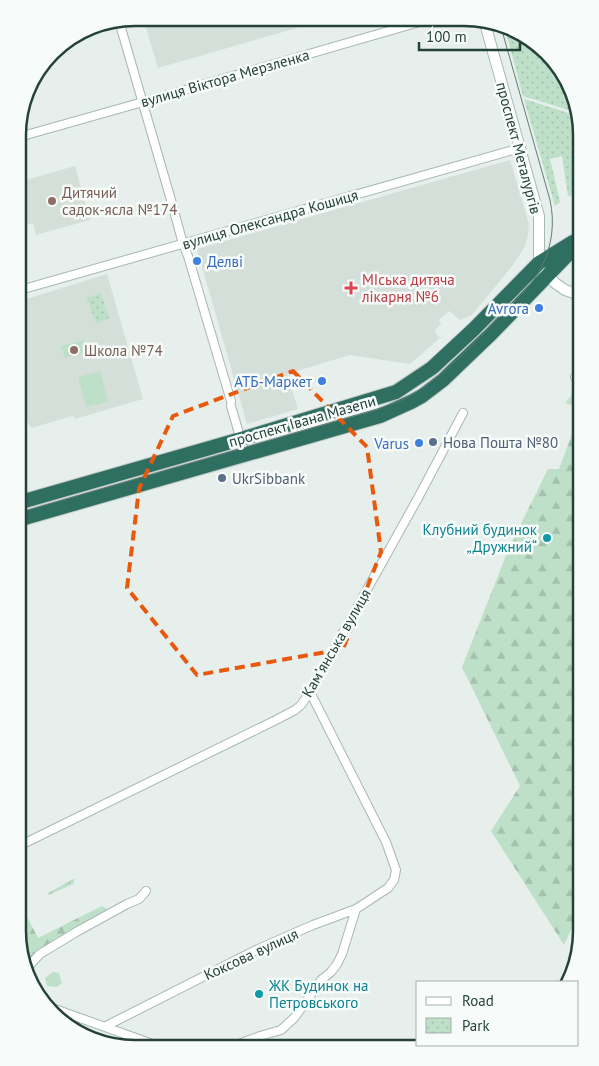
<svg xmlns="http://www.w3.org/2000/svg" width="599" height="1066" font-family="'PT Sans',sans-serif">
<defs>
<pattern id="grass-tufts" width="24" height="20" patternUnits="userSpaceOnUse" patternTransform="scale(1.25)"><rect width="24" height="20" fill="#bfe0c8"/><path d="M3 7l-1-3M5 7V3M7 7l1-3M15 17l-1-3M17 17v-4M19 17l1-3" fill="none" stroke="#a4c1ad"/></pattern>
<pattern id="forest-firs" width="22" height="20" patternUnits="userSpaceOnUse" patternTransform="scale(1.25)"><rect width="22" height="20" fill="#bfe0c8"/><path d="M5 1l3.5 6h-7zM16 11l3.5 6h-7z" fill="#a4c1ad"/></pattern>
<pattern id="park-dots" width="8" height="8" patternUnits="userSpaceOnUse" patternTransform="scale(1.25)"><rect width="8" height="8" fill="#bfe0c8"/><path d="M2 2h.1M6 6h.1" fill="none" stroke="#a4c1ad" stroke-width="1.8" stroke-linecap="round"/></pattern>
</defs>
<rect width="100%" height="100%" fill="#e6efeb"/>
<path fill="#d4dfda" d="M 143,18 L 295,19 L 297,28 L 158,68 Z
M 510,160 L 529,224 L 528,236 L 524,248 L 513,265 L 472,315 L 460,320 L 449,311 L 439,320 L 441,324 L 434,331 L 440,338 L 410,364 L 350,355 L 287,374 L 298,409 L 247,424 L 197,249 Z
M 75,166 L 90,220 L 36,235 L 33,223 L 19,227 L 19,182 Z
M 107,274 L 143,399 L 75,419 L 73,416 L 31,428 L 22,413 L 20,408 L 20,301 Z"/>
<path fill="url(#grass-tufts)" d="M 75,878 L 73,884 L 49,895 L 48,893 Z
M 53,972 L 59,973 L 62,983 L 57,987 L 47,986 L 45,978 Z"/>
<path fill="url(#forest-firs)" d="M 577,389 L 581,923 L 571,930 L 564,945 L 491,831 L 520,786 L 462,667 L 509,548 L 548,469 L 559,469 L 571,437 L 577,407 L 565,403 Z
M 102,906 L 107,909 L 108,911 L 106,913 L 55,939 L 24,965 L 23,909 L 38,938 Z"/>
<path fill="url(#park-dots)" d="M 505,29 L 541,47 L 575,97 L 575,112 L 523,96 Z
M 524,99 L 575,115 L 576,176 L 571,196 L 568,196 L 562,156 L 550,159 L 560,202 L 555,206 Z
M 101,293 L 109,319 L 96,323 L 87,298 Z"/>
<path fill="#bfe0c8" d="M 84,340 L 87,352 L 65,358 L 61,346 Z
M 100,371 L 108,402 L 86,407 L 78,377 Z"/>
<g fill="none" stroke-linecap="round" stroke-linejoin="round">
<g stroke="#a8b8b2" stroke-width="10">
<path id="street" d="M 119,21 L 171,200 L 183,244 L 188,256 L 231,401
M 19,137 L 143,102 L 430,19
M 20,290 L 520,148
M 575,377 L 577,377
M 231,406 L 245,454
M 23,844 L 274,721 L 295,710 L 301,705 L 310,692 L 418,498 L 463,413
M 25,970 L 40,954 L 78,931 L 127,904 L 139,899 L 146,891
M 52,1008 L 161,1047
M 106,1026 L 258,949 L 313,925 L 356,909 L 388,888 L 394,880 L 396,870 L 386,842 L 310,692
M 233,1046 L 260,1036 L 281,1030 L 295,1017 L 321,980 L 331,972 L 337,964 L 342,954 L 356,909"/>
</g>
<g stroke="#a4bbb3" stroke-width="12">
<path id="secondary" d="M 484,20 L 539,216 L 539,263 L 555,283 L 565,290 L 577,294"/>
</g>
<g stroke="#c2cac8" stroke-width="16">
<path id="highway" d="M 21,502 L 241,439 L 396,392 L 432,368 L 474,329 L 539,263 L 573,242
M 21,519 L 380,416 L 411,402 L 422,396 L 443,380 L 491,334 L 576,246"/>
</g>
<use href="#street" stroke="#fff" stroke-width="8"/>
<use href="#secondary" stroke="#fff" stroke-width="10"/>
<use href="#highway" stroke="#2f6f62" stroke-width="14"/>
<path stroke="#5f7d75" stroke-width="1" d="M 21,512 L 377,409 C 385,406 392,404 399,401 C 436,385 475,342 503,313 C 517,298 533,285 542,266 C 552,246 555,223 550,200 L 501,27"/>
</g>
<path fill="none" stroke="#e8590c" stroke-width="4" stroke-dasharray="10 6" stroke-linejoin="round" d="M 293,371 L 367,447 L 381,552 L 343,649 L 197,675 L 127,588 L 139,489 L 173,416 Z"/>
<g fill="#8d6e63" stroke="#f7fbf9" stroke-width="2">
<circle cx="52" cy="201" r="5"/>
<circle cx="74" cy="350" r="5"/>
</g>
<g fill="#3f7fe0" stroke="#f7fbf9" stroke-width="2">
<circle cx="197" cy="261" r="5"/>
<circle cx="539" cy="308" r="5"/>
<circle cx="322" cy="381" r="5"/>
<circle cx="419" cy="443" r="5"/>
</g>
<path fill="#e0444e" stroke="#f7fbf9" stroke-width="2" d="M348.5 280.5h5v5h5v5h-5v5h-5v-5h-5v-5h5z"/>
<g fill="#5c6f8a" stroke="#f7fbf9" stroke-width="2">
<circle cx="433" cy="442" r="5"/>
<circle cx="222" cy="478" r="5"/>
</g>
<g fill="#0f9aa8" stroke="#f7fbf9" stroke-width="2">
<circle cx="547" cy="538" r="5"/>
<circle cx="259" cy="994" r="5"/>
</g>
<g text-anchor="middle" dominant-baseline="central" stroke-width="5" stroke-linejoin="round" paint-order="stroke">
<g font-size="15" fill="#24423a" stroke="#f7fbf9">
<text transform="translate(225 78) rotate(-16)">вулиця Віктора Мерзленка</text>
<text transform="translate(519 148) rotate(75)">проспект Металургів</text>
<text transform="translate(270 219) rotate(-16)">вулиця Олександра Кошиця</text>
<text transform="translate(302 421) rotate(-16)">проспект Івана Мазепи</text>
<text transform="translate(336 643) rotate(-60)">Камʼянська вулиця</text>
<text transform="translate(251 954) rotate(-25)">Коксова вулиця</text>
</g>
<g font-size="15" fill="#785e54" stroke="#f7fbf9" text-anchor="start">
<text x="62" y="192">Дитячий<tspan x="62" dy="17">садок-ясла №174</tspan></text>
<text x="84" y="350">Школа №74</text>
</g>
<g font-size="15" fill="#366cbe" stroke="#f7fbf9" text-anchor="end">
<text x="207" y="261" text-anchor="start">Делві</text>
<text x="529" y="308">Avrora</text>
<text x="312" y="381">АТБ-Маркет</text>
<text x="409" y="443">Varus</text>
</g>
<g font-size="15" fill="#be3a42" stroke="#f7fbf9" text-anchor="start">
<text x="362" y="279">МІська дитяча<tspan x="362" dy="17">лікарня №6</tspan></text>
</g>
<g font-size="15" fill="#4e5e75" stroke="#f7fbf9" text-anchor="start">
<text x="443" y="442">Нова Пошта №80</text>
<text x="232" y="478">UkrSibbank</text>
</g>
<g font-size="15" fill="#0d838f" stroke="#f7fbf9" text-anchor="end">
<text x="537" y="529">Клубний будинок<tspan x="537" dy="17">„Дружний“</tspan></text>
<text x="269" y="985" text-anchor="start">ЖК Будинок на<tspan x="269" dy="17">Петровського</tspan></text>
</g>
</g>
<path d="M0 0H599V1066H0ZM135 26H464A109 109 0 0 1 573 135V931A109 109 0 0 1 464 1040H135A109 109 0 0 1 26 931V135A109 109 0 0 1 135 26Z" fill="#f7fbf9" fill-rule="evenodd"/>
<path fill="none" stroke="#24423a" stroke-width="2.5" d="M135 26H464A109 109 0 0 1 573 135V931A109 109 0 0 1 464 1040H135A109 109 0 0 1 26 931V135A109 109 0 0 1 135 26Z"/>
<rect x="416" y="981" width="162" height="65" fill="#f7fbf9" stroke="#a3b1ad"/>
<rect x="426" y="997" width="25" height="8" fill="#ffffff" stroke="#a3b1ad"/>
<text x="462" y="1006" font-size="15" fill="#24423a">Road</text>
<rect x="426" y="1018" width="25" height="15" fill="url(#park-dots)" stroke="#a3b1ad"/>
<text x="462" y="1031" font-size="15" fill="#24423a">Park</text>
<path d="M419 42v8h101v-8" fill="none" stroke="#24423a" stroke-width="2.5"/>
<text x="426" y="42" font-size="15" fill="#24423a" stroke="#f7fbf9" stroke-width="4" paint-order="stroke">100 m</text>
</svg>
